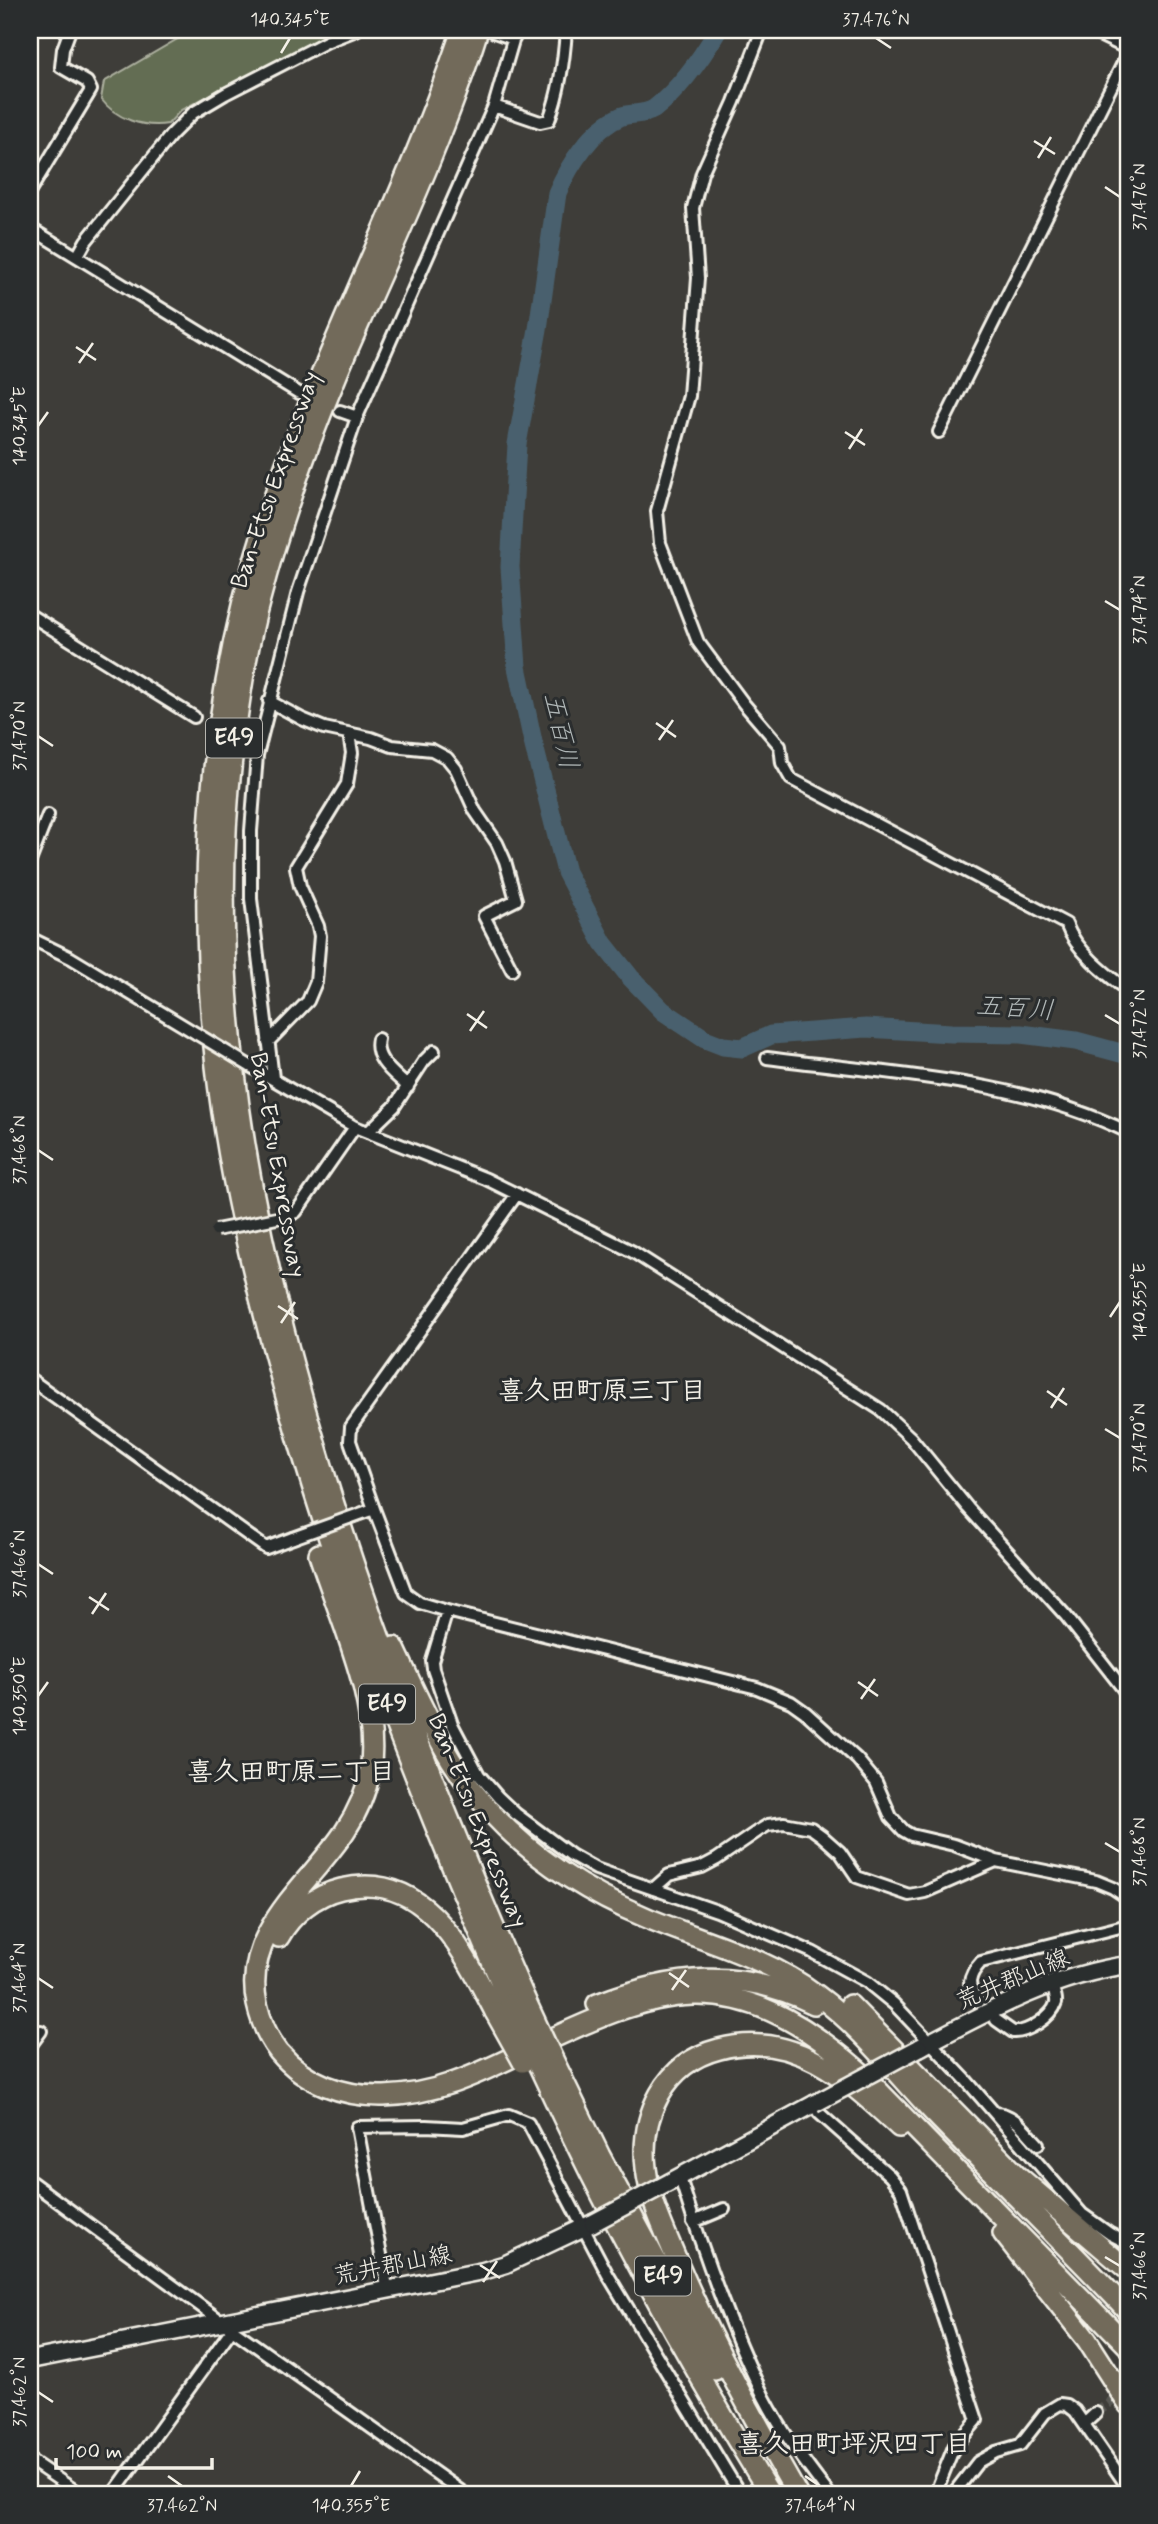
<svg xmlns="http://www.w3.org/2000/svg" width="1158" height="2524" font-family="Mynerve,'Klee One',sans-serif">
<rect width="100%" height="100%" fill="#3e3d39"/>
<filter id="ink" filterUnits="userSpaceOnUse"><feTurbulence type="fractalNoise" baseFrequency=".0143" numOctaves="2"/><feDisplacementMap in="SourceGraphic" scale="14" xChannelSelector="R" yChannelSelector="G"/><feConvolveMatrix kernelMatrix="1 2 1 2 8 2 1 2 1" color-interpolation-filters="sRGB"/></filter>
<g filter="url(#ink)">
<path fill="#636d53" stroke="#acaf9e" stroke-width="2" d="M 193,30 L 335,30 L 181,110 L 168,124 C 143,128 116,119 101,99 L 104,82 Z"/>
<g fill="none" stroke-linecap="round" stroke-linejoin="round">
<path stroke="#4a616e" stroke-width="19" d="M 718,30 C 701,59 681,88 654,109 C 645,115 632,113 622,116 C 592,128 569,165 557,193 L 538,329 L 517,444 L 510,567 L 517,667 L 533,742 L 566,872 L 603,943 L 630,977 L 663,1011 L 705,1039 L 723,1046 L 742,1048 L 771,1035 L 866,1028 L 951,1033 L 1021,1034 L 1076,1041 L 1128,1055"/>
<path stroke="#595853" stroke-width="10" stroke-dasharray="10 5" stroke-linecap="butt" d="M 1096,2413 L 1124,2392"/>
<g stroke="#f4f1e8" stroke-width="16">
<path id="street" d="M 762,30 L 734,102 L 702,173 L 693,208 L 698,278 L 689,396 L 657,511 L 660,543 L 698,642 L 744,704 L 780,746 L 782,763 L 791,779 L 1066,924 C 1076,951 1106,974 1128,991
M 1089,30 L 1128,49
M 494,32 L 514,39
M 494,106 L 540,122 L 549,120 C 560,90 564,61 566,30
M 30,191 L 91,90 L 87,82 L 61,67 L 63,49 L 70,30
M 30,228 L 299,393
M 77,257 L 86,241 L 171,135 L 193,113 L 225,94 L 328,41 L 356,30
M 340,411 L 357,417
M 939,432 L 1128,53
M 30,615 L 194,717
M 269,701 L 302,719 L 324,728 L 371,738 L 392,746 L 432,750 L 447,758 L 456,769 L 475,811 L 497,843 L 505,861 L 516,900 L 484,916 L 512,970
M 30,861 L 48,815
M 30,938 L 71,958 L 197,1034
M 378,1039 C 373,1060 395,1074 408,1087
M 268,1042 L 308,1001 L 316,982 L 320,936 L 318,926 L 300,886 L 296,867 L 347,784 L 352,753 L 349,734
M 767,1058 C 887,1074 1017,1078 1128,1132
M 250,1066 L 355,1127 L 486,1179 L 633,1252 L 881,1410 L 911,1438 L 968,1508 L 1066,1616 L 1128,1695
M 273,1078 L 251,899 L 251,831 L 257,755 L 298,592 L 357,417 L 494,106 L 516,30
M 368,1132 L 394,1107 L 424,1061 L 434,1051
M 287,1216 L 296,1212 L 355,1127
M 30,1379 L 266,1548 L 293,1538
M 374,1509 L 350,1441 L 351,1427 L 517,1194
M 368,1511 L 374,1509 L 406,1593 L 420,1603 L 447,1611 L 757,1688 L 791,1702 L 805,1712 L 857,1759 L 876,1782 L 891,1817 L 904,1831 L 911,1835 L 954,1845 L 996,1861 L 1096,1881 L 1113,1888 L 1128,1898
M 447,1611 L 432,1661 L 433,1669 L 452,1724 L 479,1775 L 498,1797 L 516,1814 L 571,1855 L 596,1869 L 717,1911 L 812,1952 L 867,1982 L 894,2004 L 966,2080 L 1082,2214 L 1110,2234 L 1128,2243
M 653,1889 L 669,1875 L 702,1867 L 717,1859 L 758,1831 L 768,1825 L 784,1823 L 811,1828 L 822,1836 L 840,1852 L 857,1877 L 909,1895 L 925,1892 L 996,1861
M 978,2002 C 967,1986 967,1977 981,1962 L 1128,1925
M 996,2020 L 1013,2032 C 1027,2033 1052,2017 1056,2003 C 1057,1997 1053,1990 1052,1985
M 30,2046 L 41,2031
M 814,2104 L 819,2113 L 890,2176 L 901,2190 L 977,2420 L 954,2447 L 935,2494
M 995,2113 C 1014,2113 1026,2132 1038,2144
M 680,2178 C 703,2252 729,2327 764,2397 C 782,2432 805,2463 829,2494
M 30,2181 L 232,2329 L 465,2494
M 693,2222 L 724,2209
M 388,2292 L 357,2127 L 426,2126 L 463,2128 L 509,2115 L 528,2123 L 608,2275 L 740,2494
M 1084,2424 L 1096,2413
M 30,2460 L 80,2494
M 113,2494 L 232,2329
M 953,2494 L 978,2462 L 996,2452 L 1020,2445 L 1045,2413 L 1060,2404 L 1067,2405 L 1075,2411 L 1124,2482 L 1128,2494"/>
</g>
<g stroke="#f4f1e8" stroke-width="21">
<path id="secondary" d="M 919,2048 C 985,2013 1053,1975 1128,1965
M 670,2182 L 814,2104
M 30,2360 L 483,2271 L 506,2264 L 593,2223"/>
</g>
<g stroke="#f4f1e8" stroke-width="24">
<path id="highway" d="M 462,30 C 397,224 293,402 243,601 C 209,739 200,884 212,1024 C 221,1142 248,1257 279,1371 C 337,1589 421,1797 510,2004
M 478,30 C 442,145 389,254 341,365 C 309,441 281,519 260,599 C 247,646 240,694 234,742 C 203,984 249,1224 319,1456 C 375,1641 447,1820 524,1997
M 319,1554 C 339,1618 381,1704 370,1771 C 366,1793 357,1813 345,1831 C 310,1884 241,1932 257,2004 C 261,2022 268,2038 279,2052 C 305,2083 344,2097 384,2096 C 433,2095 476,2075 519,2054 C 660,1986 731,1959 859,2071 L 1128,2346
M 394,1647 C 412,1685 429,1724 451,1760 C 497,1833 566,1884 645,1917 C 704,1942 765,1956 817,1995 C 862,2028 897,2074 936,2115 C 1000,2181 1065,2244 1128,2311
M 279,1937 C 292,1914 315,1895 341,1889 C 425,1869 463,1951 495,2012
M 597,2004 C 672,1975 740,1967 814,2004
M 850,2005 L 1017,2175 L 1128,2270
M 549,2051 L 600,2156 L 715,2370
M 535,2058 C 604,2208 683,2354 770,2494
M 1003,2233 L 1087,2340 L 1128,2404
M 797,2494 C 754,2419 712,2343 678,2263 C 666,2233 650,2202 646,2168 C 640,2116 664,2063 719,2049 C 794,2029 847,2079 899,2127"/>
</g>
<use href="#street" stroke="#2a2d2e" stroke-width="10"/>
<use href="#secondary" stroke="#2a2d2e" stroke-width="16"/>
<use href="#highway" stroke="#726b5a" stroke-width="19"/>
<g stroke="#f4f1e8" stroke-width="16" stroke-linecap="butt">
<path id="street-bridge" d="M 197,1034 L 250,1066
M 216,1230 L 287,1216
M 293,1538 L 368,1511"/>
</g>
<g stroke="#f4f1e8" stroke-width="21" stroke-linecap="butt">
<path id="secondary-bridge" d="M 814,2104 L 919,2048
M 593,2223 L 670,2182"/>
</g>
<g stroke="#f4f1e8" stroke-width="24" stroke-linecap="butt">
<path id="highway-bridge" d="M 524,1997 L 549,2051
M 510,2004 L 535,2058
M 495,2012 L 523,2062"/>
</g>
<use href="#street-bridge" stroke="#2a2d2e" stroke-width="10"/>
<use href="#secondary-bridge" stroke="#2a2d2e" stroke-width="16"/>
<use href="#highway-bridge" stroke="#726b5a" stroke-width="19"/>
</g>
</g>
<path fill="none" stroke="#f4f1e8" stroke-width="2.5" d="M 876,38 L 891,48M 281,53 L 290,38M 1034,141 L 1055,154M 1038,158 L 1051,137M 1105,187 L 1120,197M 76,347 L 96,360M 79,363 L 93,343M 38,426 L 48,412M 845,432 L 865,445M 849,449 L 862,429M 1105,601 L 1120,610M 656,723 L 676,737M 38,736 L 53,746M 659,740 L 673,720M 467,1014 L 487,1028M 1105,1015 L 1120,1024M 470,1031 L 484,1011M 38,1150 L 53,1160M 278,1306 L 298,1319M 1110,1317 L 1120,1302M 281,1323 L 295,1302M 1047,1391 L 1067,1405M 1051,1408 L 1064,1388M 1105,1429 L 1120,1438M 38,1564 L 53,1574M 89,1597 L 109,1610M 92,1614 L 106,1593M 858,1682 L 878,1696M 38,1696 L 48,1682M 861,1699 L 875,1679M 1105,1843 L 1120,1852M 669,1973 L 689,1987M 38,1978 L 53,1988M 672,1990 L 686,1970M 1105,2257 L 1120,2266M 480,2265 L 500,2278M 483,2282 L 497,2261M 38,2392 L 53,2402M 168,2476 L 182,2486M 805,2476 L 820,2486M 351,2486 L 360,2471"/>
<g text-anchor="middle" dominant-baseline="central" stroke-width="6" stroke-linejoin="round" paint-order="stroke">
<g fill="#2a2d2e" stroke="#b7b6b0" stroke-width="2">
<rect x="206" y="718.5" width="56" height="39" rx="5"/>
<rect x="359" y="1684.5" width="56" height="39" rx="5"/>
<rect x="635" y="2256.5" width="56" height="39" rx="5"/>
</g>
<g font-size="23" font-weight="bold" fill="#f4f1e8">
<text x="234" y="738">E49</text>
<text x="387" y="1704">E49</text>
<text x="663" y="2276">E49</text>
</g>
<g font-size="24" fill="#f4f1e8" stroke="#2a2d2e">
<text transform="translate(276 480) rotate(-71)">Ban-Etsu Expressway</text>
<text transform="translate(277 1165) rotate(80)">Ban-Etsu Expressway</text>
<text transform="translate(477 1821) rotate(68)">Ban-Etsu Expressway</text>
<text transform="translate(1013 1980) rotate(-23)">荒井郡山線</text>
<text transform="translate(393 2266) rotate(-11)">荒井郡山線</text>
</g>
<g font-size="26" font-style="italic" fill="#b0b7b7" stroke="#2a2d2e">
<text transform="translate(560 731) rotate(77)">五百川</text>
<text transform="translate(1015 1009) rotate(4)">五百川</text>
</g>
<g font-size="26" font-weight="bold" fill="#f4f1e8" stroke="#2a2d2e">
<text x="602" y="1392">喜久田町原三丁目</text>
<text x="291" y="1773">喜久田町原二丁目</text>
<text x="854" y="2445">喜久田町坪沢四丁目</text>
</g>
</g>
<rect width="1158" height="2524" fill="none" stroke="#2a2d2e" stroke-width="77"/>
<path d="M56 2458v10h156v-10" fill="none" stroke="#f4f1e8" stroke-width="3.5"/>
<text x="66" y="2458" font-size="21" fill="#f4f1e8" stroke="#2a2d2e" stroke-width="5" paint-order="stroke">100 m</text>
<rect x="38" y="38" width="1082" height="2448" fill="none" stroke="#f4f1e8" stroke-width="2.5"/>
<g font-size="18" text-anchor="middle" fill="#f4f1e8">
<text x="290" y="25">140.345°E</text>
<text x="876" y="25">37.476°N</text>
<text transform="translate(1139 197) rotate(-90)" y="6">37.476°N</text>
<text transform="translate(19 426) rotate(-90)" y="6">140.345°E</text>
<text transform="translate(1139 610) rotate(-90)" y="6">37.474°N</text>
<text transform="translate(19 736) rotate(-90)" y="6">37.470°N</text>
<text transform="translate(1139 1024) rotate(-90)" y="6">37.472°N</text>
<text transform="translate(19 1150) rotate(-90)" y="6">37.468°N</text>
<text transform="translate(1139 1302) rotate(-90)" y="6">140.355°E</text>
<text transform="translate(1139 1438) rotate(-90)" y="6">37.470°N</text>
<text transform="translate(19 1564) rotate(-90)" y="6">37.466°N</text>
<text transform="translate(19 1696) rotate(-90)" y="6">140.350°E</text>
<text transform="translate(1139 1852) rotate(-90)" y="6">37.468°N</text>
<text transform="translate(19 1978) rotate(-90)" y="6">37.464°N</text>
<text transform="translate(1139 2266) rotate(-90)" y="6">37.466°N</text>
<text transform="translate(19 2392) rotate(-90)" y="6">37.462°N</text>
<text x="182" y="2511">37.462°N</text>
<text x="351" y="2511">140.355°E</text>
<text x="820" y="2511">37.464°N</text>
</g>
</svg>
